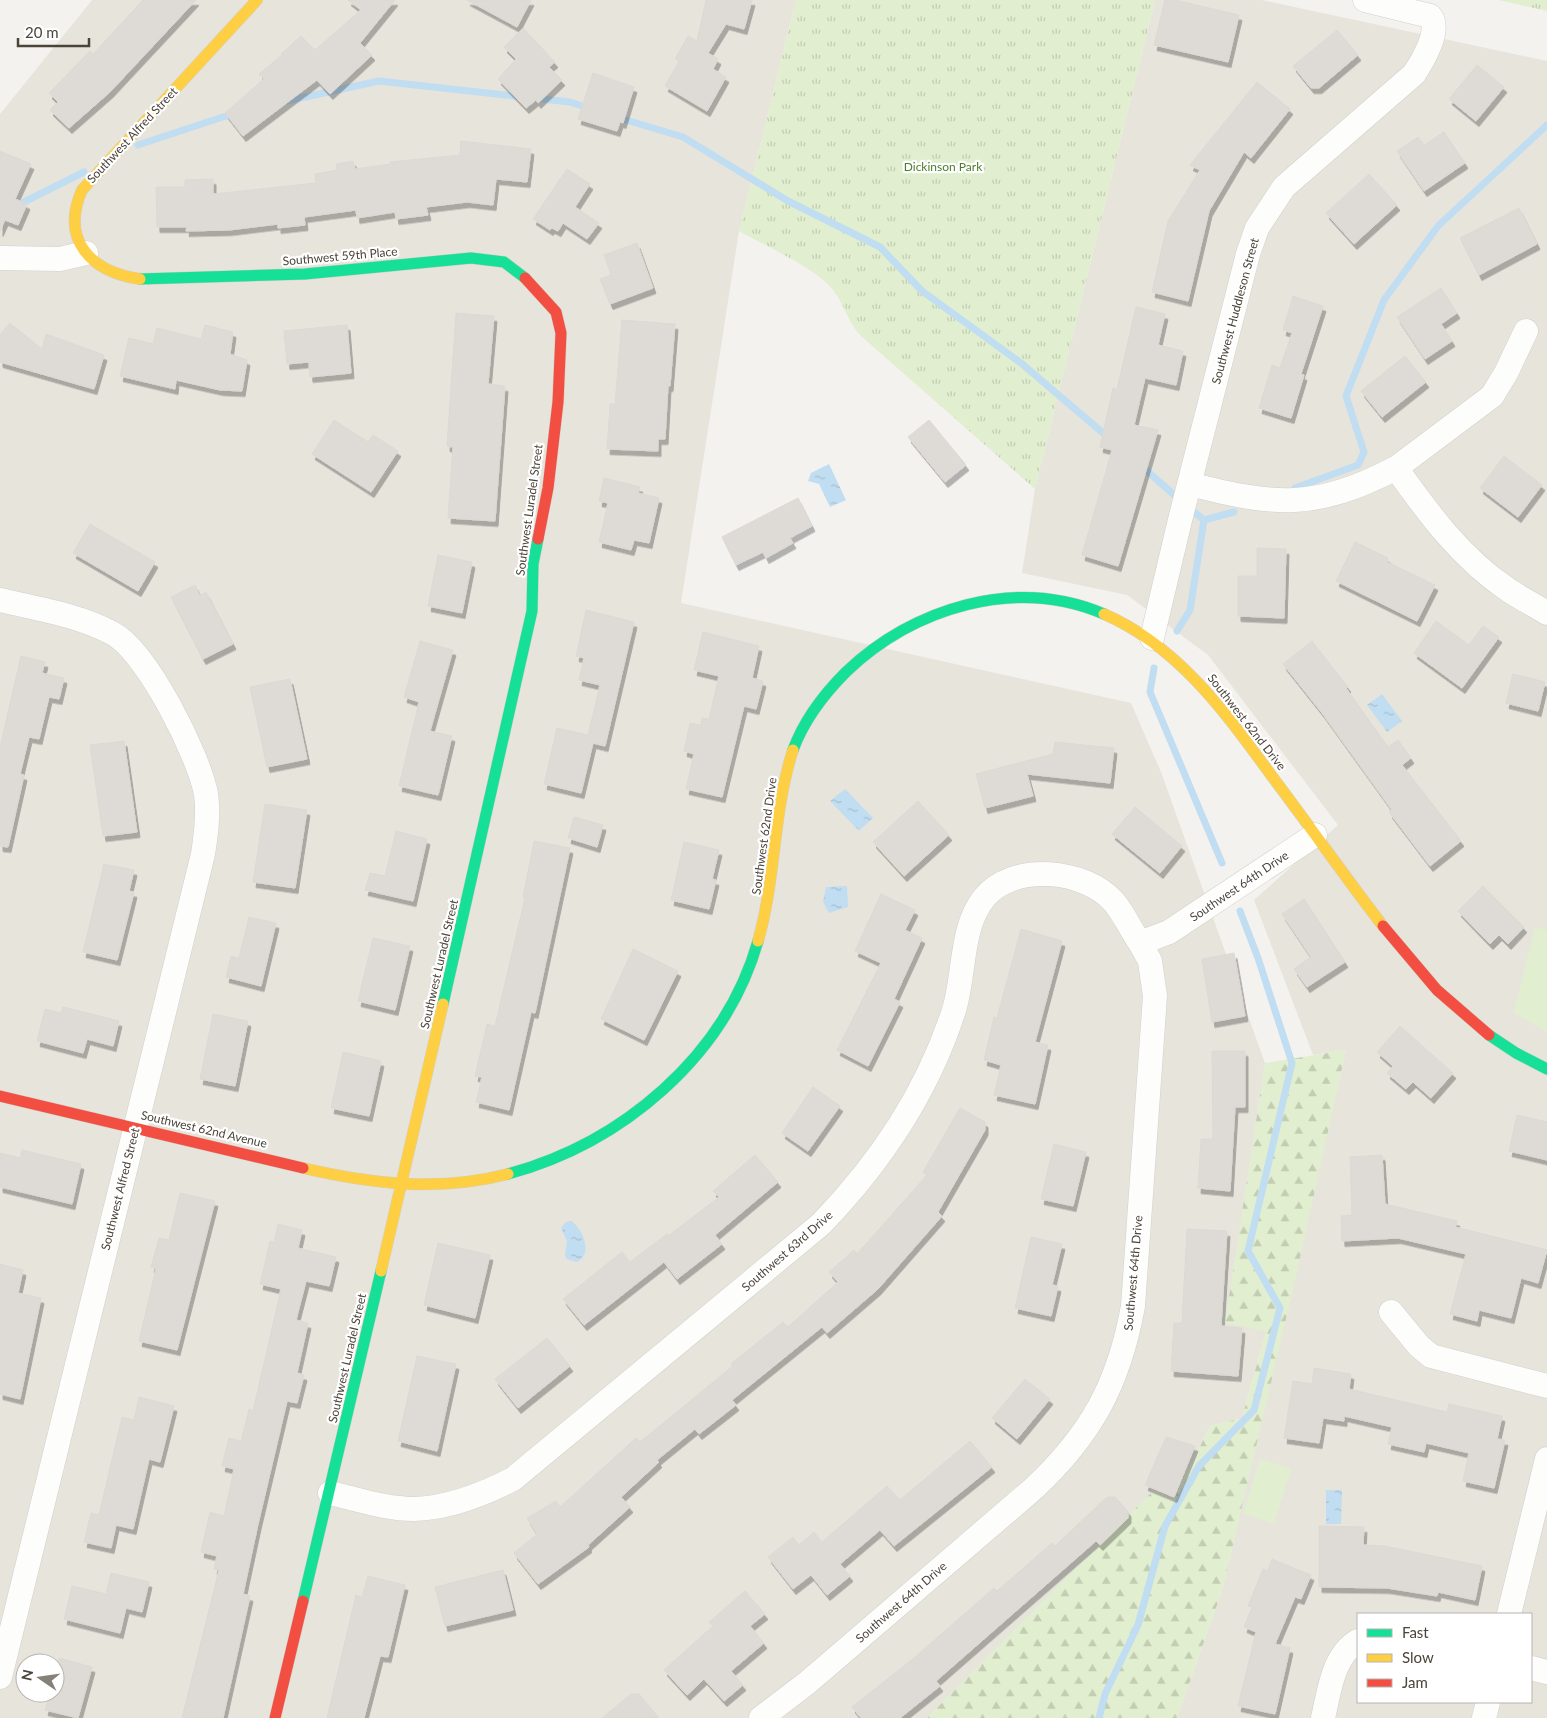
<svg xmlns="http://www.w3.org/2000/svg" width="1547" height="1718" font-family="Lato,sans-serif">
<defs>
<pattern id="forest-firs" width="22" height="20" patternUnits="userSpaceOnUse" patternTransform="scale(1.25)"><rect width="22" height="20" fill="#e1eecf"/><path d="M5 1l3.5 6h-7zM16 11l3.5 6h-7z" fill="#c3cdb2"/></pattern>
<pattern id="park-tufts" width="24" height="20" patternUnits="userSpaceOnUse" patternTransform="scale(1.25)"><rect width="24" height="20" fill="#e1eecf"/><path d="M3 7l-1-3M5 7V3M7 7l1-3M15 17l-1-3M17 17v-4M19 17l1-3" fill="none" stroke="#c3cdb2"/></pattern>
<pattern id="water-ripples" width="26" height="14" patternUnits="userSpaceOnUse" patternTransform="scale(1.25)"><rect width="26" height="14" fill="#c0ddf1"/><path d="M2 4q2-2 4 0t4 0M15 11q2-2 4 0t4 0" fill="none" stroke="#a6bfcf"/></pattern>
<filter id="shadow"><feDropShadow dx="3" dy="5.5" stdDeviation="0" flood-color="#0004"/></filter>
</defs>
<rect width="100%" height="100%" fill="#f4f2ee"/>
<path fill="#e7e4dc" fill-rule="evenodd" d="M 92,0 L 796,0 L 739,231 L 681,603 L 1131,703 L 1161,772 L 1265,1063 L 1226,1322 L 1266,1331 L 1242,1418 L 1210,1426 L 1174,1500 L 1153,1492 L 927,1718 L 0,1718 L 0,114 ZM 25,1663 L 55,1663 L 55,1693 L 25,1693 Z
M 1155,0 L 1262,0 L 1547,61 L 1547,1718 L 1177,1718 L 1222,1591 L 1346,1050 L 1313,1055 L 1254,900 L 1338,825 L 1208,655 L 1127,595 L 1022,573 L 1035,489 ZM 1358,1614 L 1531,1614 L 1531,1702 L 1358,1702 Z"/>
<path fill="#e1eecf" d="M 1535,927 L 1547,930 L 1547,1032 L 1514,1013 Z
M 1260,1459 L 1291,1468 L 1274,1524 L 1243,1514 Z"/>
<path fill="url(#forest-firs)" d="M 1346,1050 L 1294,1285 L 1222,1591 L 1177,1718 L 927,1718 L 1153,1491 L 1174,1500 L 1210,1426 L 1242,1418 L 1266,1331 L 1225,1323 L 1265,1063 Z"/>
<path fill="url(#park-tufts)" d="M 796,0 L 1155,0 L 1035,489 L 861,336 C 848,323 845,305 833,290 C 816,268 765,246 739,231 Z
M 1498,0 L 1547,0 L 1547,11 Z"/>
<path fill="url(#water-ripples)" d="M 829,464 L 846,500 L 830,507 L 819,484 L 808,481 L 811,473 Z
M 1382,694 L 1402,721 L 1387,732 L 1367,705 Z
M 845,789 L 873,818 L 859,831 L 830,801 Z
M 847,886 L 848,907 L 829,913 L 823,902 L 826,887 Z
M 571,1221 C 583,1228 594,1256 576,1262 L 567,1259 L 565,1256 L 567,1241 L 561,1228 L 566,1222 Z
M 1326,1490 L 1342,1490 L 1341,1524 L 1326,1524 Z"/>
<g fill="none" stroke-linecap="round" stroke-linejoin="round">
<path stroke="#c0ddf1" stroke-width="7" d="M 533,98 L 570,102 L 591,109
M 282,102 L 379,81 L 523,97
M 616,117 L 683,137 L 788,201 L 880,247 L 922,291 L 1021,363 L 1110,439
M 138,145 L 235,113
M 0,208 L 14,207 L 84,172
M 1139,464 L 1180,500
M 1295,488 L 1358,465 L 1364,452 L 1346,396 L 1384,300 L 1438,226 L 1547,125
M 1188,507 L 1204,520
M 1204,520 L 1234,512
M 1177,631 L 1190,610 L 1204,520
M 1154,668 L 1150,692 L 1222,863
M 1099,1718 L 1105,1694 L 1138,1625 L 1165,1526 L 1199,1466 L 1254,1410 L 1280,1308 L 1248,1251 L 1292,1063 L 1258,958 L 1240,911"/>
</g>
<path fill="#dedbd6" stroke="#dcd9d4" filter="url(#shadow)" d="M 143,0 L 196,0 L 110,92 L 69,128 L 50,110 L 58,102 L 49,93 L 90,51 L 93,54 Z
M 348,0 L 395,0 L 360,43 L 372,55 L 330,94 L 317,80 L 243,136 L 225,113 L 264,79 L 259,74 L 282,55 L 281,54 L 301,36 L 315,50 L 361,10 Z
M 467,0 L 531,0 L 517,27 Z
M 706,0 L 752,0 L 744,29 L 726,24 L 708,53 L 718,59 L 713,69 L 726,77 L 707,111 L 665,86 L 679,61 L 675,59 L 688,36 L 697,41 Z
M 1165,0 L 1175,0 L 1239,15 L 1228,62 L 1154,45 Z
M 523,28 L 555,62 L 549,67 L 562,80 L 538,103 L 536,100 L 526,108 L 498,79 L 516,59 L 504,47 Z
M 1337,30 L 1358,55 L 1319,88 L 1311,88 L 1293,66 Z
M 1477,65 L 1504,87 L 1476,121 L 1449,99 Z
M 593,73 L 634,87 L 623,123 L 620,122 L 617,131 L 578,119 Z
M 1257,82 L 1290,109 L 1251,158 L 1244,152 L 1209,211 L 1188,301 L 1152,292 L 1168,221 L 1200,170 L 1190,165 Z
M 1444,132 L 1465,163 L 1424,191 L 1397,151 L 1418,137 L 1424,145 Z
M 461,141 L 531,149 L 527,182 L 496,179 L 493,205 L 467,202 L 426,207 L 428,215 L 396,219 L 395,212 L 357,218 L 356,210 L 304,217 L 305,225 L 278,228 L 278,224 L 229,230 L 186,231 L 187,227 L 157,227 L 156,187 L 185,187 L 185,180 L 213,179 L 213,194 L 316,183 L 315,174 L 337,170 L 336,164 L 353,161 L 355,169 L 390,164 L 390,162 L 460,155 Z
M 0,151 L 31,164 L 15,199 L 27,204 L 18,225 L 5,220 L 0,231 Z
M 567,169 L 590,184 L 575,207 L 599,223 L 587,239 L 563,223 L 558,231 L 552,228 L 550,230 L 533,219 Z
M 1369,174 L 1397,205 L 1354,244 L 1326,213 Z
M 1519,208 L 1537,244 L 1479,275 L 1460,238 Z
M 637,243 L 653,288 L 610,304 L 600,279 L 611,275 L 604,255 Z
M 1441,288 L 1457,313 L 1441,324 L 1452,341 L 1425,359 L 1397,317 Z
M 1293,296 L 1323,306 L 1301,374 L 1304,375 L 1291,418 L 1259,408 L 1272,365 L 1280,368 L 1292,333 L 1283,330 Z
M 1136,307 L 1165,314 L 1158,345 L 1183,351 L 1176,385 L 1145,378 L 1134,425 L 1158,430 L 1118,566 L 1082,555 L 1112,450 L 1100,447 L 1113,388 L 1117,389 Z
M 456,313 L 494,316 L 488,384 L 505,386 L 495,521 L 448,518 L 453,447 L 447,446 Z
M 622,320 L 675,324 L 670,386 L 668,386 L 665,439 L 658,439 L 658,451 L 607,449 L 610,404 L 615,404 Z
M 10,323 L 42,349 L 46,334 L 104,355 L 94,389 L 0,362 L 0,335 Z
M 205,325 L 233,332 L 230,354 L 247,360 L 242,391 L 220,390 L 176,380 L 175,389 L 120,376 L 129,338 L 153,344 L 157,328 L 201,339 Z
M 347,325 L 351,373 L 310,377 L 309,362 L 287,364 L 284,331 Z
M 1405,356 L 1426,382 L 1382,417 L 1361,391 Z
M 334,420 L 368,442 L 373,435 L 398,451 L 371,492 L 312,454 Z
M 929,420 L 966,465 L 945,482 L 908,437 Z
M 1504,456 L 1542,485 L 1518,517 L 1480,488 Z
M 604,478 L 640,487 L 638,493 L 659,498 L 649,543 L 634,540 L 631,550 L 599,542 L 608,503 L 599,501 Z
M 798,498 L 812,526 L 790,538 L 793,543 L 766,558 L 763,552 L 736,565 L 722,537 Z
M 90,524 L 155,562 L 138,591 L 73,553 Z
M 1355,542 L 1388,558 L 1387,562 L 1435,585 L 1417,621 L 1336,581 Z
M 1257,548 L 1286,549 L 1284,618 L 1238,616 L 1238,576 L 1257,576 Z
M 438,555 L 472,562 L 462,613 L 428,606 Z
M 195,585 L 200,596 L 206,592 L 233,644 L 203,659 L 171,597 Z
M 586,610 L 634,622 L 605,746 L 593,743 L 581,793 L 544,784 L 557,728 L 588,735 L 600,685 L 579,680 L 584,658 L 576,656 Z
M 1436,621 L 1469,645 L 1483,626 L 1499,637 L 1462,688 L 1414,653 Z
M 703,632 L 759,646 L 752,678 L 763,681 L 756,709 L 744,706 L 722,797 L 686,789 L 694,754 L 684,751 L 690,723 L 701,725 L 702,718 L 709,719 L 719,676 L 694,670 Z
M 420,641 L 453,650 L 430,731 L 452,736 L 438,795 L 399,786 L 419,702 L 404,697 Z
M 1312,641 L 1348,687 L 1346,688 L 1388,747 L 1398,740 L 1411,758 L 1402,765 L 1461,841 L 1430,866 L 1389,812 L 1392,810 L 1322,713 L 1283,664 Z
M 21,656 L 45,662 L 42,673 L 64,678 L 59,699 L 49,697 L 39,739 L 29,737 L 20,774 L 24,775 L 8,847 L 0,846 L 0,747 Z
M 1513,674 L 1545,682 L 1538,711 L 1506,703 Z
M 290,679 L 307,759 L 267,767 L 250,687 Z
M 124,741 L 137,832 L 103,836 L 90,745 Z
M 1055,742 L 1114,748 L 1110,783 L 1027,774 L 1033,796 L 985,808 L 976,774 L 1053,754 Z
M 918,801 L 949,835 L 904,876 L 873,842 Z
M 265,804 L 307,810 L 295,888 L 253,882 Z
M 1135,807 L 1182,846 L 1160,873 L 1112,834 Z
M 574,817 L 603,825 L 597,847 L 568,838 Z
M 396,831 L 427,839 L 413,901 L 365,890 L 370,873 L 385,876 Z
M 534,841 L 570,848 L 535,1013 L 531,1012 L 509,1110 L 476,1102 L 482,1077 L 475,1076 L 487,1024 L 495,1026 L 525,898 L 523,897 Z
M 684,842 L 719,850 L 712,879 L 716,880 L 709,909 L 671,900 Z
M 104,864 L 134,870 L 129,891 L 134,892 L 117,960 L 83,952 Z
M 1483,886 L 1524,927 L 1508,944 L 1499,935 L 1490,944 L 1458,911 Z
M 881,894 L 915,910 L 905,930 L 922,938 L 894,999 L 900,1002 L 868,1066 L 837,1050 L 881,963 L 855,951 Z
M 1304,899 L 1345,962 L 1307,987 L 1294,969 L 1311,957 L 1282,914 Z
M 249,917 L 276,923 L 261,986 L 226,977 L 231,956 L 239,958 Z
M 1021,929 L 1062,941 L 1035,1042 L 1048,1045 L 1035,1104 L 994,1095 L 1001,1065 L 984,1060 L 994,1017 L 997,1018 Z
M 373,938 L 410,946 L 395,1010 L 358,1001 Z
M 633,949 L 678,971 L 644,1040 L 601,1019 Z
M 1234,953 L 1245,1016 L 1212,1022 L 1202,959 Z
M 63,1007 L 119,1021 L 113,1046 L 87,1039 L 83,1053 L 37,1041 L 45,1009 L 61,1013 Z
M 213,1014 L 248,1021 L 235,1086 L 200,1079 Z
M 1400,1026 L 1453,1073 L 1431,1098 L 1413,1082 L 1406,1089 L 1387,1073 L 1393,1066 L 1377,1052 Z
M 1212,1051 L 1245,1051 L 1245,1107 L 1235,1107 L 1230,1191 L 1198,1188 L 1201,1139 L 1213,1139 Z
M 343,1052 L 381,1061 L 369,1116 L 331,1108 Z
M 813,1087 L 840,1106 L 808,1151 L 782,1133 Z
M 960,1108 L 985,1122 L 985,1130 L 938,1212 L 942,1216 L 878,1289 L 827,1333 L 822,1327 L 732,1400 L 736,1405 L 699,1434 L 695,1429 L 657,1460 L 659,1462 L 621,1497 L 630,1507 L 588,1545 L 589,1547 L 538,1584 L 514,1553 L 537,1534 L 527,1518 L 556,1501 L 560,1507 L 636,1438 L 640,1442 L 733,1366 L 731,1364 L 783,1322 L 788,1327 L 838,1282 L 829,1272 L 854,1250 L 857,1254 L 927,1175 L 923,1172 Z
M 1517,1115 L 1547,1122 L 1547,1160 L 1509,1151 Z
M 1054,1144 L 1086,1152 L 1073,1206 L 1041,1199 Z
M 22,1150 L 81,1164 L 72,1204 L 0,1187 L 0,1153 L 20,1158 Z
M 755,1155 L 778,1182 L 715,1235 L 722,1244 L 677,1279 L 664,1262 L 584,1325 L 563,1299 L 622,1252 L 630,1262 L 667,1234 L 668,1236 L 719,1197 L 713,1191 Z
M 1382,1155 L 1385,1204 L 1457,1221 L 1455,1227 L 1547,1250 L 1538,1283 L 1521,1278 L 1511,1318 L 1479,1310 L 1477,1321 L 1450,1314 L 1466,1254 L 1398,1238 L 1342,1241 L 1341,1216 L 1352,1215 L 1350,1157 Z
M 180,1193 L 215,1201 L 177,1350 L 139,1341 L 156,1268 L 151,1267 L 159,1238 L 169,1240 Z
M 278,1224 L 302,1230 L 298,1248 L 336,1257 L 329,1286 L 306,1281 L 296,1320 L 308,1323 L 297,1373 L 304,1375 L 297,1403 L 287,1401 L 258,1524 L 243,1594 L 250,1596 L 223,1718 L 182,1718 L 219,1570 L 214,1569 L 217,1556 L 201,1552 L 210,1512 L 224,1516 L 234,1469 L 222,1466 L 229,1438 L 241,1441 L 249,1409 L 253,1411 L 281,1289 L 260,1284 L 270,1241 L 274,1242 Z
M 1187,1229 L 1227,1231 L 1221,1326 L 1242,1328 L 1238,1376 L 1171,1371 L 1174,1323 L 1182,1323 Z
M 1031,1237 L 1062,1244 L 1052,1285 L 1058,1286 L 1051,1316 L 1015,1308 Z
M 438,1243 L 490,1255 L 475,1318 L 424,1305 Z
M 0,1264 L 23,1270 L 18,1293 L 41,1298 L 20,1399 L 0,1394 Z
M 547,1338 L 570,1366 L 518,1408 L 495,1379 Z
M 417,1356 L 456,1364 L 437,1451 L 398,1441 Z
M 1314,1368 L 1351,1374 L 1349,1389 L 1447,1412 L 1449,1404 L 1502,1416 L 1497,1439 L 1505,1440 L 1494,1488 L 1463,1481 L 1469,1453 L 1426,1443 L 1424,1452 L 1388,1444 L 1392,1427 L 1344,1416 L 1344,1421 L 1323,1418 L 1319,1443 L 1284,1438 L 1293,1381 L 1312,1384 Z
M 1025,1379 L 1050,1399 L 1017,1439 L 992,1418 Z
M 139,1397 L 174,1406 L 160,1462 L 149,1459 L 133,1529 L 116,1525 L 111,1548 L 84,1542 L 91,1513 L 99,1515 L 122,1417 L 134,1420 Z
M 1166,1437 L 1195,1446 L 1174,1497 L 1145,1485 Z
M 970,1441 L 992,1467 L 894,1546 L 880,1530 L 840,1564 L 850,1576 L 827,1595 L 811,1575 L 793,1589 L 768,1557 L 793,1537 L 799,1545 L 814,1532 L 822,1542 L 887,1486 L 900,1500 Z
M 1107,1497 L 1115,1497 L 1128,1511 L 1128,1518 L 1100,1545 L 1096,1541 L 936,1681 L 940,1686 L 900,1718 L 861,1718 L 852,1707 L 914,1658 L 994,1588 L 997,1591 L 1052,1543 L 1055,1546 Z
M 1319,1526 L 1364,1527 L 1363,1545 L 1385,1546 L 1482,1566 L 1475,1600 L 1438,1592 L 1437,1596 L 1387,1588 L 1319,1587 Z
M 1272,1559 L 1311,1575 L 1301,1599 L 1295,1597 L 1275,1644 L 1290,1648 L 1275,1714 L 1238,1706 L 1256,1632 L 1244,1627 L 1252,1607 L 1248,1606 L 1263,1569 L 1268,1571 Z
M 503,1570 L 513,1610 L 445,1626 L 435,1587 Z
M 111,1573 L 149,1582 L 142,1612 L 126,1608 L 120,1633 L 64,1619 L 72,1586 L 106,1594 Z
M 368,1576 L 405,1585 L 388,1657 L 380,1656 L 364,1718 L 327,1718 L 356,1595 L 362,1597 Z
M 745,1591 L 765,1614 L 750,1626 L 764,1643 L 731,1671 L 743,1685 L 724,1701 L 704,1679 L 687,1695 L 664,1670 L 713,1626 L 709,1622 Z
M 59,1658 L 92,1667 L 78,1718 L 45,1710 L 50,1693 L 55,1693 L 55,1674 Z
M 631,1694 L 639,1694 L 659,1718 L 602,1718 Z"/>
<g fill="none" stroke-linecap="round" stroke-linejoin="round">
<g stroke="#d2d0cb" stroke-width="25">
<path id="street" d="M 0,258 L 60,259 L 86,253
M 1396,468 L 1492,396 L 1506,373 L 1526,331
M 1190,484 C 1275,506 1315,510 1396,468 C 1428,513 1461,558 1507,589 C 1520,598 1534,605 1547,613
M 0,600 C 38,609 78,615 112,633 C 147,651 199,756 206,794 C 209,814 206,835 203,854 L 0,1677
M 1152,638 L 1180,520 L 1248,254 L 1257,228 L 1284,187 L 1414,74 C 1422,62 1442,29 1430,16 L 1365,0
M 1391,1312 L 1419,1346 L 1431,1356 L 1547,1386
M 330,1493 C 357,1499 386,1509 414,1509 C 449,1508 482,1495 513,1479 L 821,1224 C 880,1163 928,1091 954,1010 C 965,975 960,928 984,898 C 1013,862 1085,869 1114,902 C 1124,914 1131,930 1140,943
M 1509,1614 L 1547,1459
M 1531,1668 L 1547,1672
M 761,1718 L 807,1683 L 1033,1489 C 1091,1435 1119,1384 1133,1306 L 1155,996 L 1150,961 L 1140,943 L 1169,932 L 1315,835
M 1323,1718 C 1329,1692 1333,1655 1358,1641
M 1484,1718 L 1488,1702"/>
</g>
<g stroke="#d3cfc5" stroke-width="12">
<path id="fast" d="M 140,279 L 305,274 L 471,258 L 504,262 L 525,278
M 793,750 C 804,720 824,694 846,672 C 913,608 1015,576 1104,614
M 443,1004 L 532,611 L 533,564 L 538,539
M 1489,1035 L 1516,1053 L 1547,1069
M 508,1174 C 622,1143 725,1057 758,941
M 303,1601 L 381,1271"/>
</g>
<g stroke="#d3cfc5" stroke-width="12">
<path id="slow" d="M 140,279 C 91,272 60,240 82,190 L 257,0
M 1104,614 C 1180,647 1227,715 1274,779 C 1311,828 1346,878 1383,926
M 758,941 C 776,879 773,811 793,750
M 303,1168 C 372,1184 439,1192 508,1174
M 381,1271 L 443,1004"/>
</g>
<g stroke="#d3cfc5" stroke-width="12">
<path id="jam" d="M 525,278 L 556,312 L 561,333 L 558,402 L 548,488 L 538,539
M 1383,926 L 1437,990 L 1489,1035
M 0,1096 L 303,1168
M 275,1718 L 303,1601"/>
</g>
<use href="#street" stroke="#fdfdfc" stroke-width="24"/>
<use href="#fast" stroke="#16e098" stroke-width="11"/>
<use href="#slow" stroke="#ffcf43" stroke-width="11"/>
<use href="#jam" stroke="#f24e42" stroke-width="11"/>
</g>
<g text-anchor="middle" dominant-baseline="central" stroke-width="4.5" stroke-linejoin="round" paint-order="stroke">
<g font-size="12" fill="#4b4439" stroke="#fff">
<text transform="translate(132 135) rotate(-47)">Southwest Alfred Street</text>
<text transform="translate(340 256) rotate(-5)">Southwest 59th Place</text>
<text transform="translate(1235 311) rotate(-75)">Southwest Huddleson Street</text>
<text transform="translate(529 510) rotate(-82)">Southwest Luradel Street</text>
<text transform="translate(1247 722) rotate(52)">Southwest 62nd Drive</text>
<text transform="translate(764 836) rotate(-82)">Southwest 62nd Drive</text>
<text transform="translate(1239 886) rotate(-34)">Southwest 64th Drive</text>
<text transform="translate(439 964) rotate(-77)">Southwest Luradel Street</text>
<text transform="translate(204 1129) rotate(13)">Southwest 62nd Avenue</text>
<text transform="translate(120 1189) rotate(-76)">Southwest Alfred Street</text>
<text transform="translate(787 1251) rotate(-41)">Southwest 63rd Drive</text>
<text transform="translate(1133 1273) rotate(-85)">Southwest 64th Drive</text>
<text transform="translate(347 1358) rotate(-77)">Southwest Luradel Street</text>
<text transform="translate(901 1602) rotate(-41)">Southwest 64th Drive</text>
</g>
<g font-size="12" fill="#4a7f2a" stroke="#fff">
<text x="943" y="166">Dickinson Park</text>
</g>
</g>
<rect x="1357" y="1613" width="175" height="90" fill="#ffffff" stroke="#b7b4b0"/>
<rect x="1367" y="1629" width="25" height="8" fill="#16e098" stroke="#b7b4b0"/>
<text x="1402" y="1638" font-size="15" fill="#4b4439">Fast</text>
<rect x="1367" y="1654" width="25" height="8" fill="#ffcf43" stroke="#b7b4b0"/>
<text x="1402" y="1663" font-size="15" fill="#4b4439">Slow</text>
<rect x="1367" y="1679" width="25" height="8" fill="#f24e42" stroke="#b7b4b0"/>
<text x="1402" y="1688" font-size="15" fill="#4b4439">Jam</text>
<g transform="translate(40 1678) rotate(283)"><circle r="24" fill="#ffffff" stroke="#b7b4b0"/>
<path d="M0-4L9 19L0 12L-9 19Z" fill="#868178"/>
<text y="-8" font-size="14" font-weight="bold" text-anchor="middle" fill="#4b4439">N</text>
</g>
<path d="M18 38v8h71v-8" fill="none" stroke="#4b4439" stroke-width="2.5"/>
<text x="25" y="38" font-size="15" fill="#4b4439" stroke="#ffffff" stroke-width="4" paint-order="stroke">20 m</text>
</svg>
